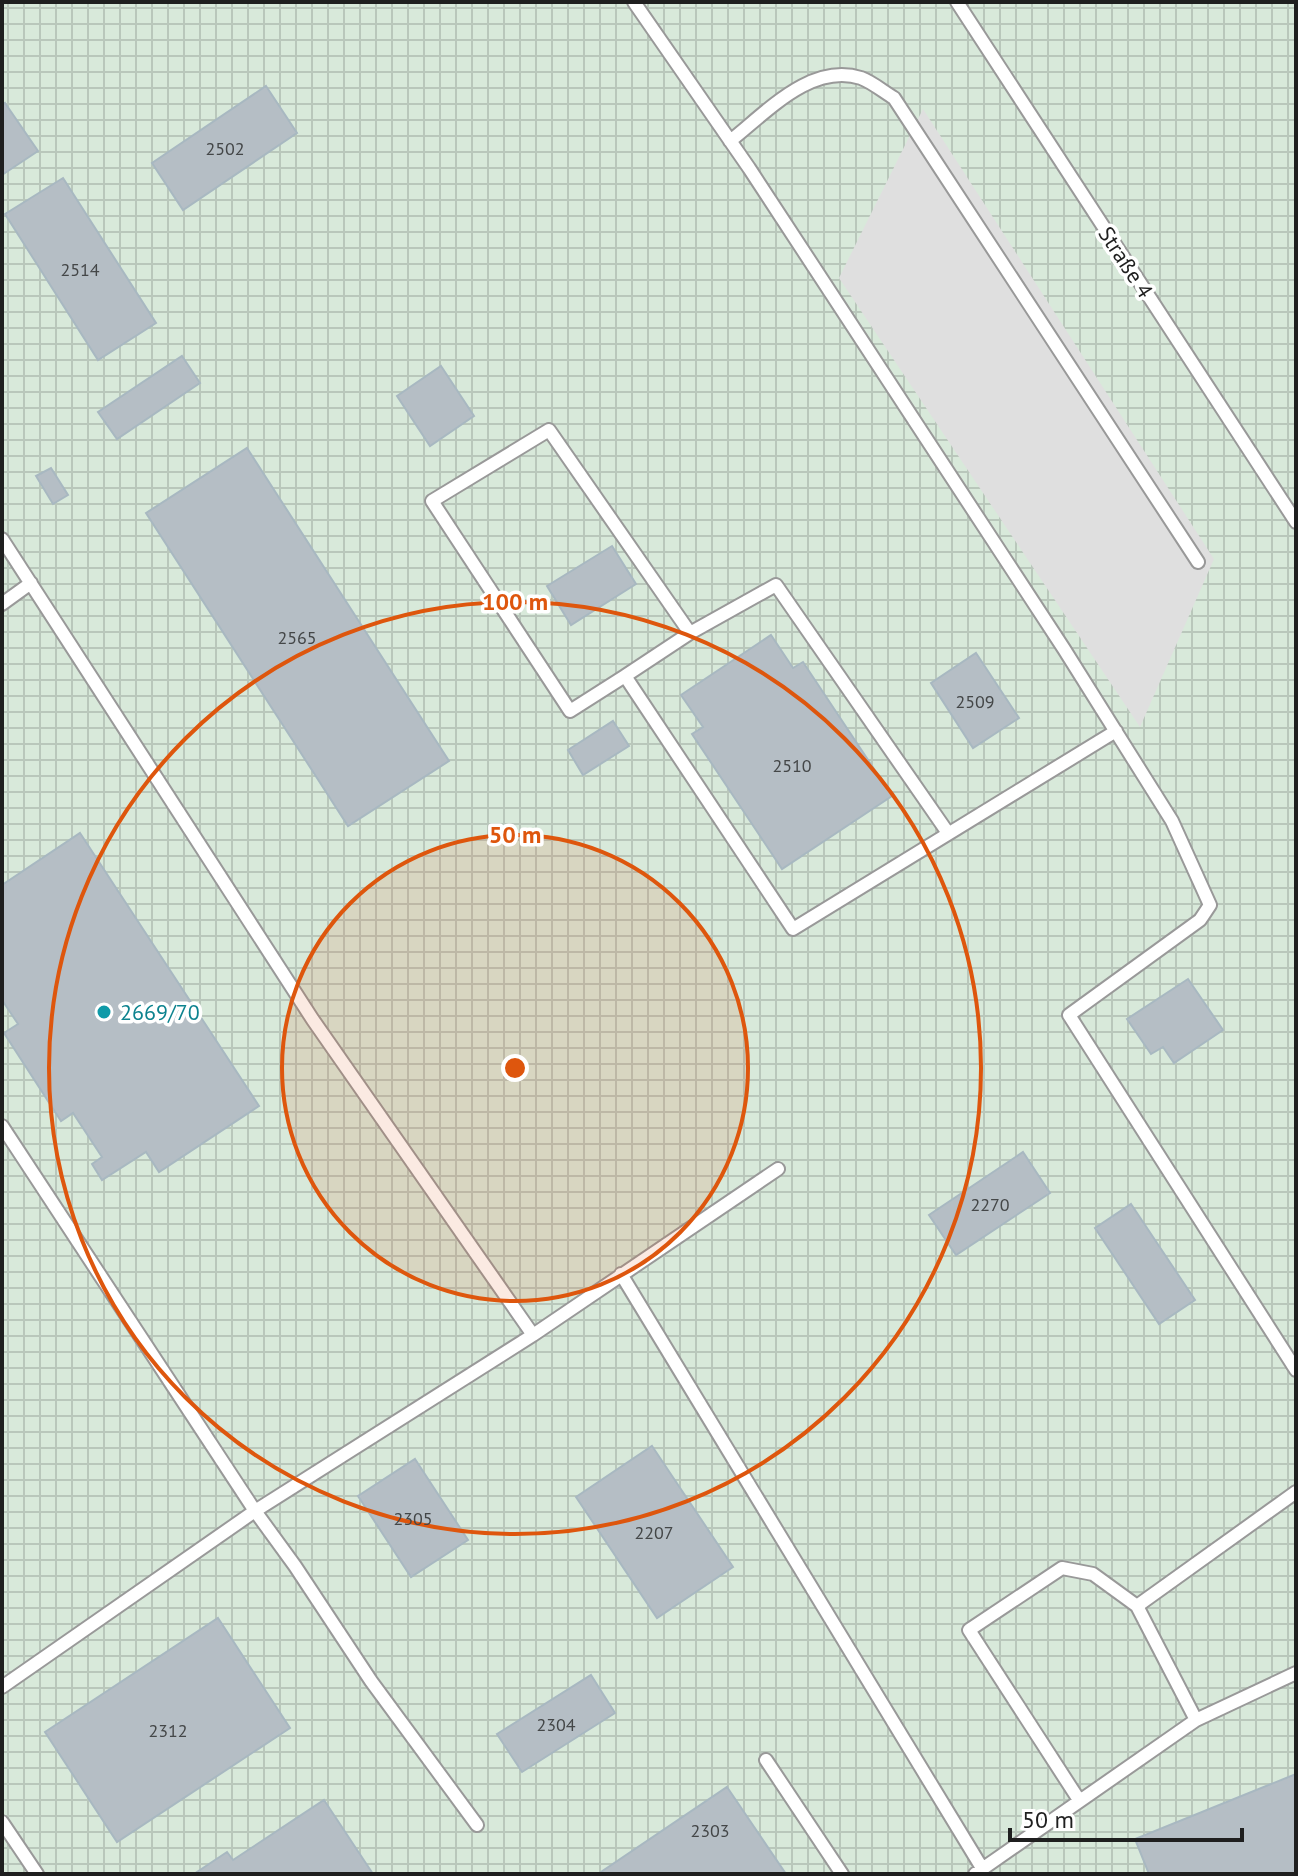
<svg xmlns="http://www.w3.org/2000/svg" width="1298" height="1876" font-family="'PT Sans',sans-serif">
<defs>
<pattern id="industrial-grid" width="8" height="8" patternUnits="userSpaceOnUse" patternTransform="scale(2)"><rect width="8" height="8" fill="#d8e9da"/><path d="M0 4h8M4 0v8" fill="none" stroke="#b9c7bb"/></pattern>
</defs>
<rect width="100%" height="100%" fill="#e6eaf0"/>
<path fill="url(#industrial-grid)" d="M 2,2 L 1296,2 L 1296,1874 L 2,1874 Z"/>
<path fill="#dfdfdf" d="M 923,109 L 1214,559 L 1140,727 L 839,278 Z"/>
<path fill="#b5bec5" stroke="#a8b8c1" stroke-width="2" d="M 266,86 L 297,133 L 183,210 L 152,163 Z
M 5,103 L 38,151 L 2,175 L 2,105 Z
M 63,178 L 156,323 L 98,360 L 5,214 Z
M 182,356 L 200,383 L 117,439 L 98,412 Z
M 441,366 L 474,416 L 430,446 L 397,396 Z
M 247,448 L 449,761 L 348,826 L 146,513 Z
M 51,468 L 68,495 L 53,504 L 36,476 Z
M 612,546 L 636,584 L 571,625 L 547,586 Z
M 771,635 L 793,668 L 803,662 L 892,796 L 782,869 L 692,734 L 703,727 L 681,695 Z
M 976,653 L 1019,718 L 973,748 L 931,683 Z
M 613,721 L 629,746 L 583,775 L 568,750 Z
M 80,833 L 259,1106 L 159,1172 L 146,1152 L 102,1180 L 92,1164 L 102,1157 L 73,1113 L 61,1121 L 4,1033 L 18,1024 L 2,1000 L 2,885 Z
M 1188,979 L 1223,1030 L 1174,1063 L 1163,1047 L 1151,1054 L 1127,1019 Z
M 1023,1152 L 1050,1193 L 956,1255 L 929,1215 Z
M 1131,1204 L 1195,1300 L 1159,1324 L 1095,1228 Z
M 652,1446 L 733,1567 L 657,1618 L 576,1497 Z
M 415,1459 L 468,1540 L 411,1577 L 358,1496 Z
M 218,1618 L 290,1728 L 117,1842 L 45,1732 Z
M 591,1675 L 615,1713 L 522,1772 L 497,1734 Z
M 1296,1774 L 1296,1874 L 1149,1874 L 1135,1839 Z
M 727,1787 L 786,1874 L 598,1874 Z
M 324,1800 L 373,1874 L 194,1874 L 227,1852 L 233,1860 Z"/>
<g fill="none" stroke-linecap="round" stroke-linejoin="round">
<g stroke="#999" stroke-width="16">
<path id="lane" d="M 634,2 L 749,168 L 1064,649 L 1172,821 L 1210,905 L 1200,920 L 1069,1015 L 1296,1370
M 957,2 L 1296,522
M 730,141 C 766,113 811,62 861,78 C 872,82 884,92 894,98 L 1198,562
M 2,539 L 313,1020 L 533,1335 L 255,1511 L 295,1566 L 371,1681 L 477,1825
M 2,604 L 31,583
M 625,676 L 570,711 L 432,501 L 549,430 L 690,633
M 948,833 L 776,585 L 690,633 L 625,676 L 793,929 L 1116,731
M 2,1126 L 255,1511 L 2,1687
M 621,1274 L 982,1868
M 533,1335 L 778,1169
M 1196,1720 L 1137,1606 L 1296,1492
M 766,1760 L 842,1874
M 1079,1800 L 969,1630 L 1062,1568 L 1093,1574 L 1137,1606
M 2,1822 L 37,1874
M 975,1874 L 1196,1720 L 1296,1673"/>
</g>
<use href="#lane" stroke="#fff" stroke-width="12"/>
</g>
<circle cx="515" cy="1068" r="233" fill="#de560d" fill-opacity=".12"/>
<g fill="none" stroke="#de560d" stroke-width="4">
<circle cx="515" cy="1068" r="233"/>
<circle cx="515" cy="1068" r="466"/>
</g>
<circle fill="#0f9aa8" stroke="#fff" stroke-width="3" cx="104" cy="1012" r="8"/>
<g text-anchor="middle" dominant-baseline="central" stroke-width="7" stroke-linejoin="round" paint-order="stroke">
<g font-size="18" fill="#444748">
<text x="225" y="148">2502</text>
<text x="80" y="269">2514</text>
<text x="297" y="637">2565</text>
<text x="975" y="701">2509</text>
<text x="792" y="765">2510</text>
<text x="990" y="1204">2270</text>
<text x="413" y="1518">2305</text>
<text x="654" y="1532">2207</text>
<text x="556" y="1724">2304</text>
<text x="168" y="1730">2312</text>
<text x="710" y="1830">2303</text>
</g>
<g font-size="22" fill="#1f1f1f" stroke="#fff">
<text transform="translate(1126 262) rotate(57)">Straße 4</text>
</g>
<g font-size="22" fill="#0d838f" stroke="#fff" text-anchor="start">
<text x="120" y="1012">2669/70</text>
</g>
</g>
<circle cx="515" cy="1068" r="12" fill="#de560d" stroke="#fff" stroke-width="4"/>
<g font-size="24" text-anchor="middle" font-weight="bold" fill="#de560d" stroke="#fff" stroke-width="7" stroke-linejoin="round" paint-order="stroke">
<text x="515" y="610">100 m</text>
<text x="515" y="843">50 m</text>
</g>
<rect width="1298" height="1876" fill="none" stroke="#1f1f1f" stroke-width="8"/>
<path d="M1010 1828v12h232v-12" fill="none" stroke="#1f1f1f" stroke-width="4"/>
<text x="1022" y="1828" font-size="24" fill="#1f1f1f" stroke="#ffffff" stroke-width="6" paint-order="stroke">50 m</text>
</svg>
